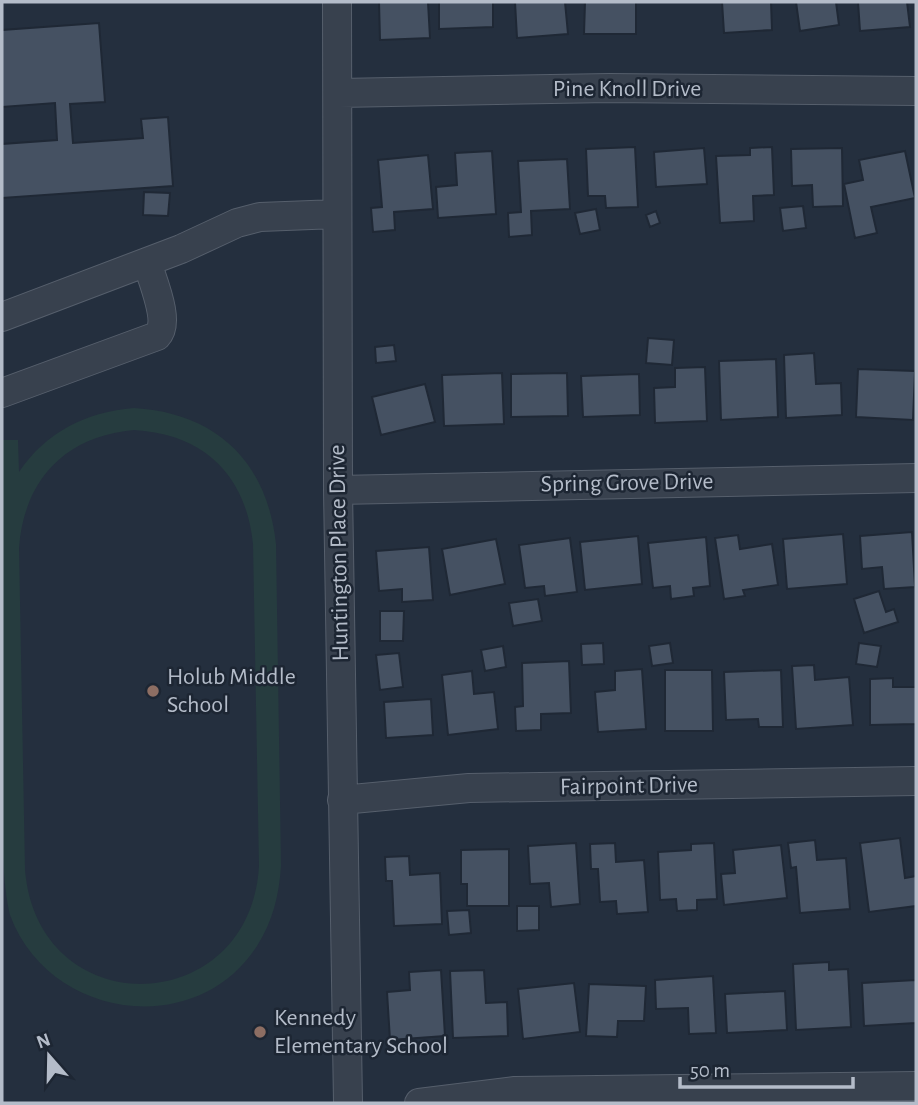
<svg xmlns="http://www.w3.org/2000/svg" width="918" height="1105" font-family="'Alegreya Sans',sans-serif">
<rect width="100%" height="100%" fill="#242f3e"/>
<path fill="#263c3f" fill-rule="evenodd" d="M 134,408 C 216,413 267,461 276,544 L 281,866 C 279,895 273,921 257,946 C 196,1041 48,1019 10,915 C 0,872 2,803 2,757 C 2,651 2,546 2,440 L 18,440 L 19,472 C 46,432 86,412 134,408 ZM 134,430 C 204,434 246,475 253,544 L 259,866 C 250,1020 38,1025 25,870 L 19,548 C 24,479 66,436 134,430 Z"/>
<path fill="#455162" stroke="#1f2835" stroke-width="2" d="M 379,2 L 428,2 L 430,38 L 380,40 Z
M 439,2 L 493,2 L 493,27 L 439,29 Z
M 515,2 L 565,2 L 568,34 L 517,38 Z
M 585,2 L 636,2 L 636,34 L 584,34 Z
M 722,2 L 771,2 L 772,30 L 724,33 Z
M 796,2 L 836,2 L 839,25 L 800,31 Z
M 858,2 L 907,2 L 910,27 L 860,31 Z
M 99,23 L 105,102 L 70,104 L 73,143 L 143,138 L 141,119 L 168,117 L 173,186 L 2,198 L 2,144 L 57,140 L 55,103 L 2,107 L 2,30 Z
M 635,147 L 638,207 L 606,208 L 605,196 L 588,196 L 586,149 Z
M 772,147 L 774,195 L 753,196 L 754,221 L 720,223 L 716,156 L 750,155 L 750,148 Z
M 704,148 L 707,184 L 656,187 L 654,152 Z
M 842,148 L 843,206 L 813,207 L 812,185 L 792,186 L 791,149 Z
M 492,151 L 496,214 L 438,218 L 436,187 L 457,185 L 455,153 Z
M 905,151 L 915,198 L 871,207 L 877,233 L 855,238 L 844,184 L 863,180 L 859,160 Z
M 428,155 L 433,209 L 394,212 L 395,230 L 373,232 L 371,208 L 382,207 L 378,160 Z
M 567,159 L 570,209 L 531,211 L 532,235 L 509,237 L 508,213 L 521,212 L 518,161 Z
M 144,192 L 170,193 L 168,216 L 143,215 Z
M 803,206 L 806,228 L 783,231 L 780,208 Z
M 596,209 L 600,230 L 580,234 L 575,213 Z
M 656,211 L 660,223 L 650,227 L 646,215 Z
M 648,338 L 674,340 L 672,365 L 646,363 Z
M 394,345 L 396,361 L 376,363 L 375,347 Z
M 814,353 L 816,384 L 841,383 L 842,415 L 786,418 L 784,355 Z
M 776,359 L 778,417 L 721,420 L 719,361 Z
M 705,367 L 707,421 L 655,423 L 654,388 L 675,387 L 675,368 Z
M 858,369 L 915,371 L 913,420 L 856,417 Z
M 502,373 L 504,424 L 444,426 L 442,375 Z
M 567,373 L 568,416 L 511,417 L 511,374 Z
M 639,374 L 640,415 L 583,417 L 581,376 Z
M 425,384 L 435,422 L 381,435 L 372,397 Z
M 912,532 L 915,587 L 884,589 L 882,567 L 862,569 L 860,536 Z
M 843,534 L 847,584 L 787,589 L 783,539 Z
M 738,535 L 740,549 L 772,544 L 778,585 L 743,590 L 745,596 L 724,599 L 715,538 Z
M 638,536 L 642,584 L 585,590 L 580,542 Z
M 706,537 L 710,586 L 693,588 L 694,596 L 671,599 L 670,586 L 653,588 L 648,543 Z
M 570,538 L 577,592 L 545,596 L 544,586 L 525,588 L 519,545 Z
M 496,539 L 505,584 L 450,595 L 442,549 Z
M 429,547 L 433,600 L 402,602 L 402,589 L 379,591 L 376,551 Z
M 879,591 L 886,612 L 894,609 L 898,622 L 864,633 L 854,599 Z
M 538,599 L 542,621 L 513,626 L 509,603 Z
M 380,611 L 404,611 L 403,641 L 380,641 Z
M 603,643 L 604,664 L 582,665 L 581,644 Z
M 670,643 L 673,663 L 652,666 L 649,646 Z
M 859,643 L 881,646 L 877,667 L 856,664 Z
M 503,646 L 506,667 L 485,671 L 481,650 Z
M 399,653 L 403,687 L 380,690 L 376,655 Z
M 569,661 L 571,713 L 541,714 L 541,730 L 516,731 L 515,707 L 523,706 L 522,663 Z
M 814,665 L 815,680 L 849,677 L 853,725 L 796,729 L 792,666 Z
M 642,669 L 646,729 L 598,732 L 595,692 L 615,690 L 615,671 Z
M 665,670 L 712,670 L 713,731 L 665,731 Z
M 781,670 L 783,727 L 759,727 L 758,719 L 726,720 L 724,672 Z
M 472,671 L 474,694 L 494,692 L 498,729 L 448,735 L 442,675 Z
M 893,678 L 893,687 L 916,687 L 916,724 L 870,725 L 870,679 Z
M 431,699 L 433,735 L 386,738 L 384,702 Z
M 900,838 L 905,878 L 916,876 L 916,906 L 869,912 L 860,843 Z
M 815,840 L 817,860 L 846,858 L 850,909 L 800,913 L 796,867 L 791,868 L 788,843 Z
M 576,843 L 580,904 L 551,907 L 549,883 L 530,884 L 528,846 Z
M 615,843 L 616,862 L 644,860 L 648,912 L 617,914 L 616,901 L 600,902 L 598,869 L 591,869 L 590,844 Z
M 714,843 L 717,899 L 697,900 L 697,910 L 677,911 L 676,899 L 660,900 L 658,852 L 691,850 L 691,844 Z
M 781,845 L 787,898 L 724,905 L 721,874 L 735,873 L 733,850 Z
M 509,849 L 509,906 L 467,906 L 467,884 L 461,884 L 461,850 Z
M 409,856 L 410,875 L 440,873 L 442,924 L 394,926 L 392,881 L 386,881 L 385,857 Z
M 517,906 L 539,906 L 539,930 L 517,931 Z
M 469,910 L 471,933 L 449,935 L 447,911 Z
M 829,962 L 829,970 L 848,969 L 851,1027 L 796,1030 L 793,964 Z
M 441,970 L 445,1036 L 390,1040 L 387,992 L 410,990 L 409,972 Z
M 484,970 L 486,1003 L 507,1002 L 508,1036 L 453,1038 L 450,971 Z
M 713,976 L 716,1033 L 689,1034 L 688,1008 L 656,1009 L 655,980 Z
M 916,980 L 916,1023 L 864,1026 L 862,983 Z
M 574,983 L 580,1032 L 523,1039 L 518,989 Z
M 589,984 L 646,986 L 644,1021 L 618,1021 L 617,1037 L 586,1036 Z
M 785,991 L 787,1030 L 727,1033 L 725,994 Z"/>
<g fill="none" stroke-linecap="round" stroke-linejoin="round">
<g stroke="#565f6c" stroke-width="30">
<path id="minor" d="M 337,2 L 338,490 L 348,1103
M 339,93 L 609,88 L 916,91
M 2,317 L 181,249 L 237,223 L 260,217 L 337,214
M 2,393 L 157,336 C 171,322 152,280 147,262
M 338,490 L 916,478
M 342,800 L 469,788 L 916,781
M 419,1103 L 515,1091 L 916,1086"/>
</g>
<use href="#minor" stroke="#38414e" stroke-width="28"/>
</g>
<g fill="#8d6e63" stroke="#1d2633" stroke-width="2.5">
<circle cx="153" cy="691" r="7"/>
<circle cx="260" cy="1032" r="7"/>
</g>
<g text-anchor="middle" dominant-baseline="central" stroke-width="5" stroke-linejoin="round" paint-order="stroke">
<g font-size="24" fill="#b4bcc9" stroke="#1d2633">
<text x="627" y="89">Pine Knoll Drive</text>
<text transform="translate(627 483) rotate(-1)">Spring Grove Drive</text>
<text transform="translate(339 553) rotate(-91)">Huntington Place Drive</text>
<text transform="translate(629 786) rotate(-1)">Fairpoint Drive</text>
</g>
<g font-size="24" fill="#b4bcc9" stroke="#1d2633" text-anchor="start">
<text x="167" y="677">Holub Middle<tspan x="167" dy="28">School</tspan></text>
<text x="274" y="1018">Kennedy<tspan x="274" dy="28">Elementary School</tspan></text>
</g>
</g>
<rect width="918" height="1105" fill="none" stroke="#b4bcc9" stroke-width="7"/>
<g transform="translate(49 1056) rotate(340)" stroke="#1d2633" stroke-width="5" paint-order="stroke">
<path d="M0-5L12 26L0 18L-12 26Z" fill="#b4bcc9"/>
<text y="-10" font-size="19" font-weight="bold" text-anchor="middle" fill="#b4bcc9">N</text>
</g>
<path d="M680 1077v10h173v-10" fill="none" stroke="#b4bcc9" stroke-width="3.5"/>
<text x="690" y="1077" font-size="21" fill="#b4bcc9" stroke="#1d2633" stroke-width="5" paint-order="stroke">50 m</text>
</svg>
